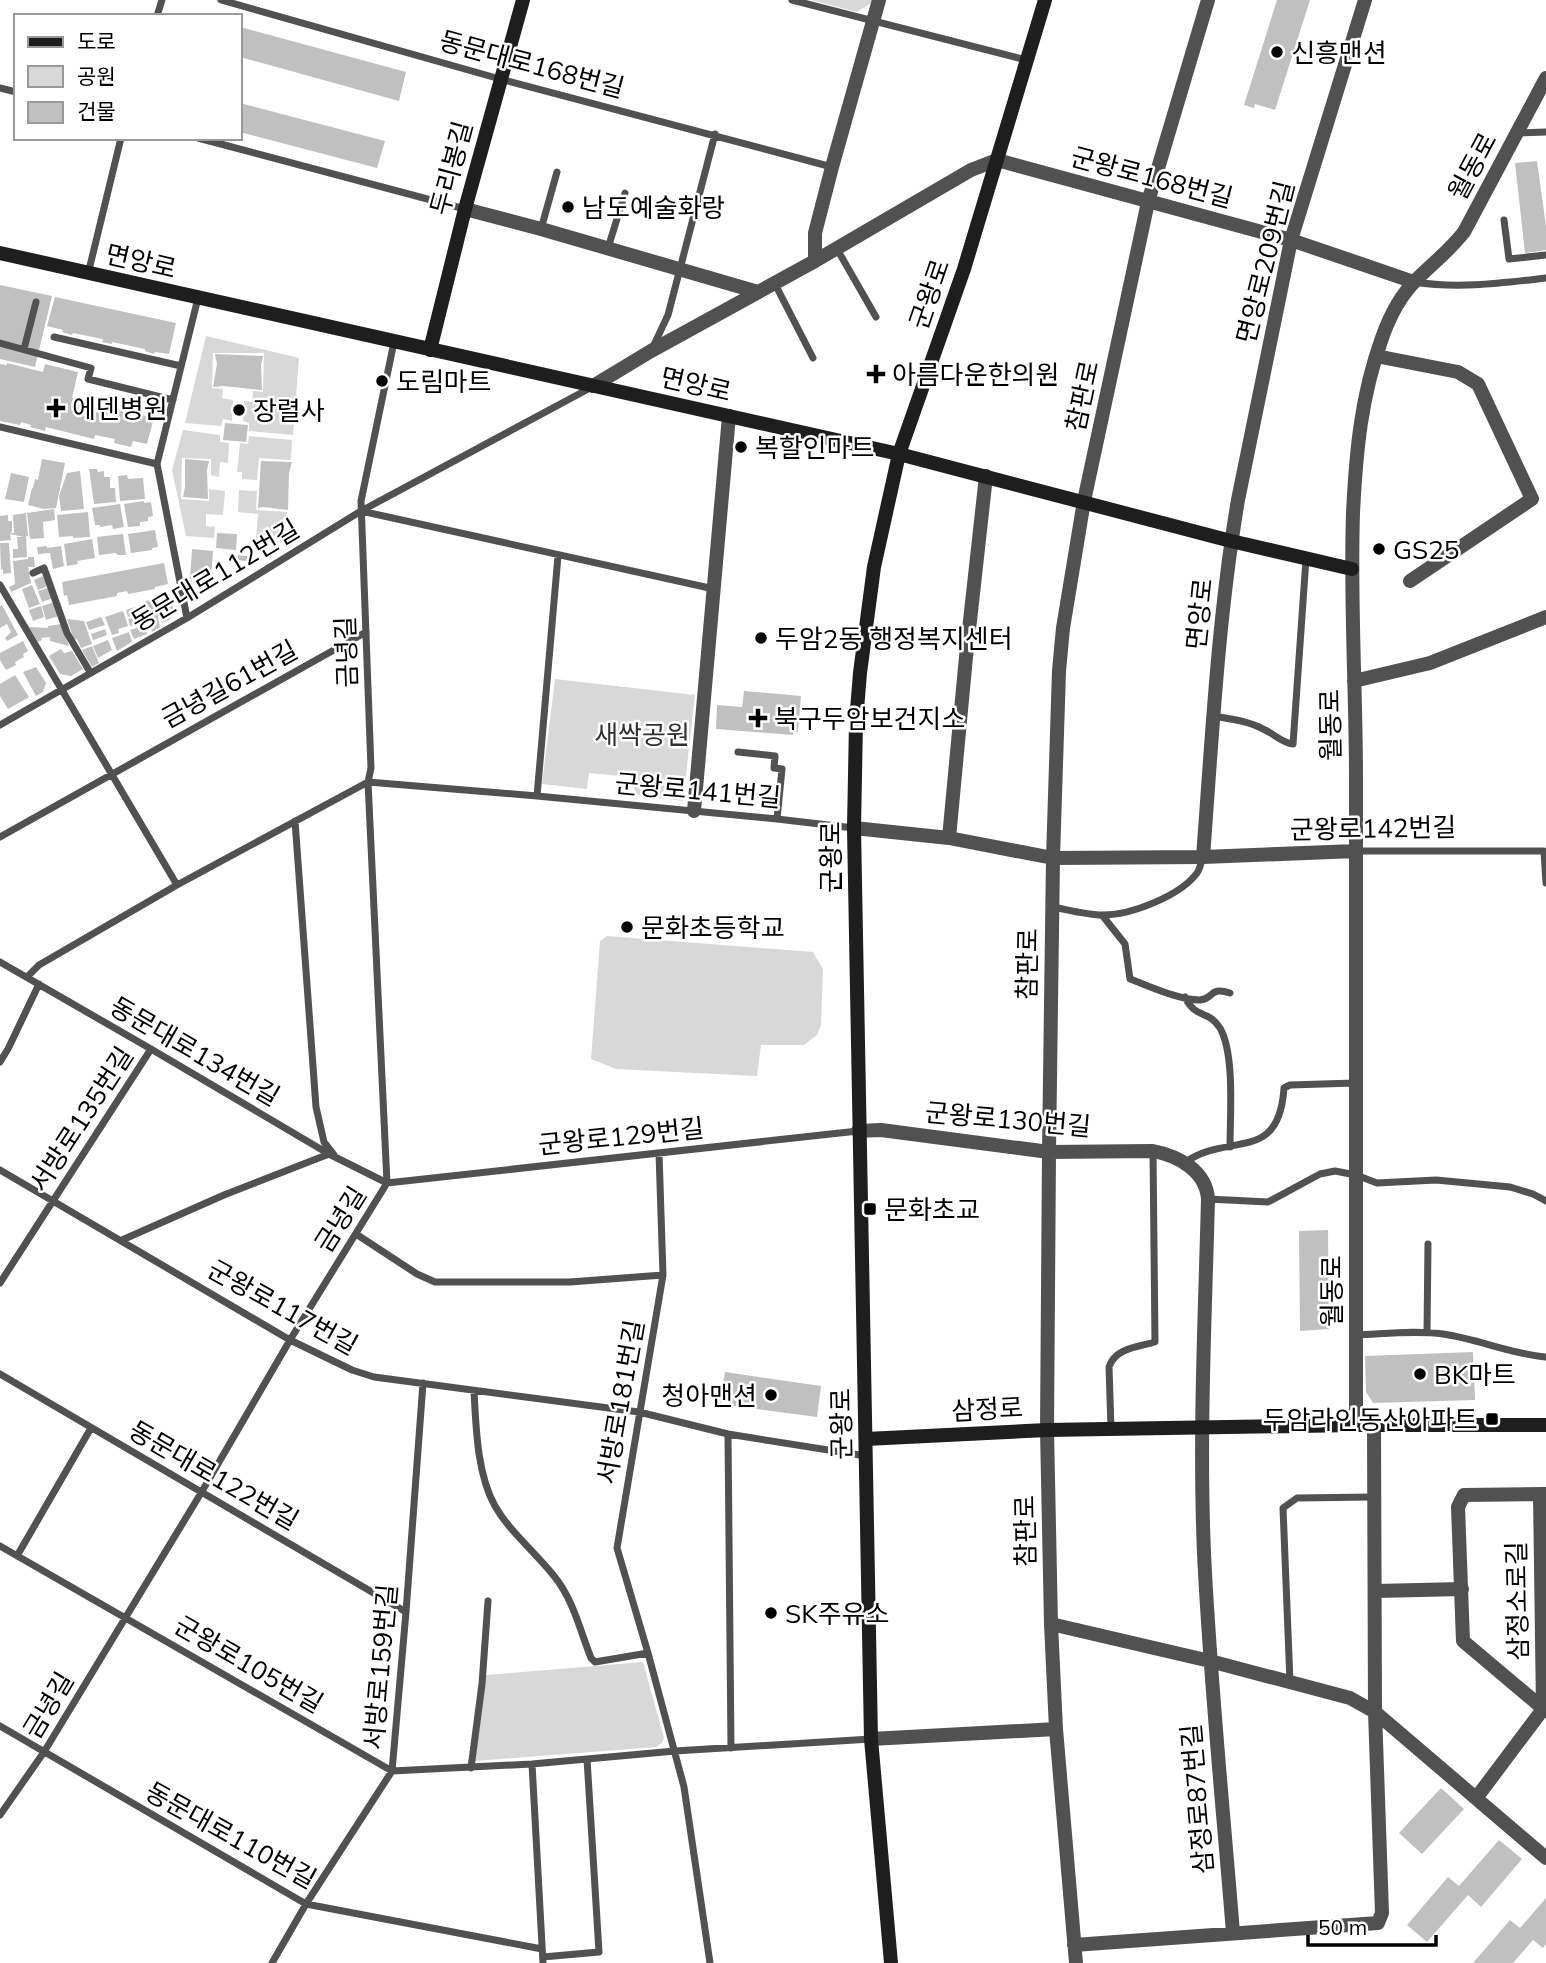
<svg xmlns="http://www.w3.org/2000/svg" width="1546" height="1963" font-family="Mulish,'Noto Sans KR',sans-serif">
<rect width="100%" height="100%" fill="#fff"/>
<path fill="#d8d8d8" d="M 811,0 L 872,0 L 871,3 L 857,12 Z
M 206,336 L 299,358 L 293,435 L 249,431 L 249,423 L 243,421 L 244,401 L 252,402 L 253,391 L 263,392 L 264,353 L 213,353 L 212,388 L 223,389 L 222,398 L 233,400 L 232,421 L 223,419 L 221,426 L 185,423 Z
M 183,430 L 220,435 L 220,442 L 229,443 L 228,463 L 220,462 L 219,477 L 211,475 L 211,459 L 182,458 L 181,499 L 209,501 L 209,489 L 225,491 L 223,515 L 206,514 L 206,526 L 215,527 L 214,538 L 186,536 L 172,470 Z
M 249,436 L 292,440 L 291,460 L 259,458 L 257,480 L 242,479 L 242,472 L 237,472 L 240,443 L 248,444 Z
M 239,490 L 257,491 L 256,510 L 287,512 L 285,540 L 256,538 L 258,514 L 238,512 Z
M 555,679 L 695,695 L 683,801 L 637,795 L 630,777 L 589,773 L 587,789 L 542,784 Z
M 607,936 L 813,952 L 823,969 L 821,1025 L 817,1035 L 804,1045 L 761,1045 L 757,1076 L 616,1069 L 591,1059 L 600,941 Z
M 643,1662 L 664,1738 L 662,1743 L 656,1747 L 475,1761 L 486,1675 Z"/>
<path fill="#c0c0c0" d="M 1277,0 L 1310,0 L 1275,110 L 1255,104 L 1254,108 L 1244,105 Z
M 240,27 L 406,72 L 399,101 L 240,57 Z
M 240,103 L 385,141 L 377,168 L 240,132 Z
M 1537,161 L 1546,226 L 1546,250 L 1525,253 L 1515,163 Z
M 0,285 L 52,296 L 35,367 L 0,359 Z
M 55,297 L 176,323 L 169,354 L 155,352 L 154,354 L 145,351 L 145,349 L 112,342 L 112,344 L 102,342 L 103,339 L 73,333 L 72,335 L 62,332 L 63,330 L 47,326 Z
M 215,354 L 263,356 L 261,365 L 262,390 L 223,386 L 213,387 L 217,364 Z
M 7,363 L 43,372 L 45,364 L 78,372 L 72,398 L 154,418 L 147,444 L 133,441 L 131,447 L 114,443 L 115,439 L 95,435 L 94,439 L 46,427 L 45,431 L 30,427 L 31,425 L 21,422 L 20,425 L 0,421 L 0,364 L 7,365 Z
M 225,423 L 248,425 L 246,442 L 223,440 Z
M 42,459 L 65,463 L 56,508 L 44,509 L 28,505 L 32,488 L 33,488 L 35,479 L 38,480 Z
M 185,459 L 209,461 L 207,470 L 208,499 L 183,497 L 185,487 Z
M 261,461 L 292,462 L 289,473 L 288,510 L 263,507 L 258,508 Z
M 89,469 L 97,469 L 98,472 L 104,471 L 104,477 L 110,477 L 110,488 L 115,488 L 116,502 L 94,504 Z
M 80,471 L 84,509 L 61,511 L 59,496 L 67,473 Z
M 11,473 L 29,477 L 24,502 L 5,499 Z
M 127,475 L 128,479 L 143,478 L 145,499 L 120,501 L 118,476 Z
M 144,501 L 144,503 L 151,502 L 153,516 L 148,517 L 148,521 L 140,522 L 140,526 L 128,527 L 124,504 Z
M 120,504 L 124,527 L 113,529 L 112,525 L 100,527 L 100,525 L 95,525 L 92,508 Z
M 54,509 L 55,520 L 43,522 L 44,538 L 30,539 L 27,513 Z
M 88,512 L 90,537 L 73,538 L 73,536 L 59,537 L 57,515 Z
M 26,513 L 28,536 L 26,536 L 27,557 L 13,558 L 13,549 L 18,549 L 17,537 L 24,537 L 10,534 L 11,540 L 0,541 L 0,516 L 8,515 L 8,521 L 12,521 L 12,532 L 10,533 L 14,533 L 13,515 Z
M 155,530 L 158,547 L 152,548 L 152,550 L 131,553 L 128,534 Z
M 217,533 L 237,534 L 236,550 L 216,548 Z
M 123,534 L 126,555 L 117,555 L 116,553 L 99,555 L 97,537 Z
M 92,539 L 95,558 L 77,561 L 78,564 L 67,566 L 64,544 Z
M 0,543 L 9,543 L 11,573 L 3,574 L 3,569 L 1,570 Z
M 47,546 L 47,548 L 61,546 L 64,566 L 53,569 L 50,553 L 38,554 L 37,547 Z
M 192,549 L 213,551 L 211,580 L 190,579 Z
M 238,555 L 254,557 L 254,562 L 237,560 Z
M 28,557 L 34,557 L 35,567 L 28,567 L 31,583 L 11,592 L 9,587 L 15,584 L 13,561 L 28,559 Z
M 164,563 L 168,584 L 155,587 L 155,589 L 128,594 L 127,591 L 117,593 L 117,596 L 69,605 L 67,595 L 64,596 L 62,582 Z
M 43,576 L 47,586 L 38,590 L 34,580 Z
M 32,585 L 40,604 L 29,608 L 22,589 Z
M 48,588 L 53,598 L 42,602 L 38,591 Z
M 171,597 L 174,614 L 169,620 L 162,623 L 158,608 L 147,610 L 145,601 Z
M 55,602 L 59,616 L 46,620 L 42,606 Z
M 2,605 L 18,635 L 7,641 L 5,638 L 11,632 L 7,624 L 0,628 L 0,606 Z
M 141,605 L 143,612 L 128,617 L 126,610 Z
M 41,606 L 44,617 L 33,621 L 29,610 Z
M 123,611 L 128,626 L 118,629 L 119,633 L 112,635 L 105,617 Z
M 157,612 L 160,627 L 152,632 L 147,615 Z
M 144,614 L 146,621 L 130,626 L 128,619 Z
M 101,617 L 105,625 L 89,630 L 86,622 Z
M 67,619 L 84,621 L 92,644 L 81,648 L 77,639 L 74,640 Z
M 61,624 L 69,646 L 50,641 L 50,637 L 41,638 L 42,640 L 38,642 L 29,627 L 48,628 L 48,626 Z
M 145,625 L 147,634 L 134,639 L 130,630 Z
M 105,629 L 107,635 L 93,640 L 91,634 Z
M 129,632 L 132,642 L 117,651 L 112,638 Z
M 108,640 L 112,650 L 98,658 L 93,646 Z
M 23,641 L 28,651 L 23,654 L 24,657 L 15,662 L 16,665 L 6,670 L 0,660 L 0,653 Z
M 92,646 L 99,663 L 92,667 L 82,650 Z
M 61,649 L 64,653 L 72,651 L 83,669 L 71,676 L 60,674 L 49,656 Z
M 36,667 L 46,683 L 43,692 L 36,696 L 23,672 Z
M 15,675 L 29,697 L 8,709 L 0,696 L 0,684 Z
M 744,691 L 801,696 L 798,732 L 793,731 L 793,735 L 716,729 L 717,705 L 742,707 Z
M 1328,1230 L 1329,1329 L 1300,1331 L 1299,1231 Z
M 1473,1352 L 1475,1400 L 1373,1403 L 1366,1392 L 1365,1356 Z
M 725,1372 L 821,1386 L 817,1417 L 720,1404 Z
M 1441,1788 L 1464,1809 L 1422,1854 L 1399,1833 Z
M 1499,1840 L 1522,1859 L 1481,1907 L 1468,1895 L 1427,1942 L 1407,1925 L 1448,1877 L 1459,1886 Z
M 1546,1898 L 1546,1944 L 1543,1948 L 1533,1940 L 1513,1963 L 1473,1963 L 1510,1920 L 1520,1928 Z"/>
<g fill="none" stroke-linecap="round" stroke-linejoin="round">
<path stroke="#515151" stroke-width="7" d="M 221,0 L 500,79 L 832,167
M 792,0 L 1026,60
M 157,16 L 162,0
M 0,88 L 16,92
M 1518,133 L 1546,132
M 198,138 L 465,209
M 1504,220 L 1509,259 L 1546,255
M 541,229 L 557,172
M 608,248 L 625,193
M 837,249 L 876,317
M 88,274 L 121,138
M 1414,282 C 1459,289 1502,283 1546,278
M 775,284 L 813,358
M 54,337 L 181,366
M 0,343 L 91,368 L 88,379 L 173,400
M 653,347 L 668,315 L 715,134
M 24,349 L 36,302
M 0,427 L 157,464
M 361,511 L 714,589
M 33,573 L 44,568 L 67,633 L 90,672
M 0,585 L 177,885
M 187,618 L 157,464 L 198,298
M 1214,716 C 1231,719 1248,721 1263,729 C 1273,733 1282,743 1293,744 L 1306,559
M 0,725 L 187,618 L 361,511 L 592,387
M 738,752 L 775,756 L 774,768 L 782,769 L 777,819
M 537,796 L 558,556
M 295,821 L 316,1107 L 324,1142 L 334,1155
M 0,837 L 366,632
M 1356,851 L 1544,851 L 1546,883
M 1053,907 C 1069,910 1087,915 1103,915 C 1131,915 1180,896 1197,873 C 1200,869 1201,862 1203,857
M 1102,915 L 1125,944 L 1130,979 C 1149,986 1179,1000 1200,1000 C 1214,999 1209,986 1230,993
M 0,962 L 151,1049 L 329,1154 L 387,1183
M 27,977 L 39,965 L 177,885 L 368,782 L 537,796 L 777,819 L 854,828
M 1185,997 C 1196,1020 1208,1009 1220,1028 C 1235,1054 1230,1116 1230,1147
M 0,1062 L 8,1049 L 39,984
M 659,1153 L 663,1275 L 617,1548 L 648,1653 L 684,1787 L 710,1963
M 1184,1163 C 1228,1131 1279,1165 1284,1088 L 1290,1085 L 1355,1083
M 0,1170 L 290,1340 L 352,1370 L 374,1377 L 639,1412 L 728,1434 L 866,1456
M 387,1183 L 858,1131
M 1208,1199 L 1268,1202 L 1320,1174 L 1335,1171 L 1356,1175 L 1377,1183 L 1436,1180 L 1510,1187 L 1533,1194 L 1546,1201
M 356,1234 L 417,1274 L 435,1282 L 570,1282 L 663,1275
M 122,1240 L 224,1195 L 329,1154
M 0,1283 L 151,1049
M 1427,1332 L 1428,1244
M 1355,1335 C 1384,1334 1415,1330 1443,1334 C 1478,1339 1511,1354 1546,1357
M 0,1374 L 406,1612
M 474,1391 C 476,1427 477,1474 495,1506 C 509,1531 536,1553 554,1576 C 573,1599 580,1630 591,1658 L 595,1662 L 648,1653
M 1111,1428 L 1109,1367 C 1115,1348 1138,1347 1155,1342 L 1153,1151
M 728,1434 L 731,1748
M 0,1546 L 392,1771 L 532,1764 L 675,1751 L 871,1739
M 17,1556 L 91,1428
M 1290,1682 L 1283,1508 L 1297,1498 L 1373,1497
M 0,1726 L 306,1904 L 542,1949
M 532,1764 L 543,1963
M 471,1768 L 482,1684 L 488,1601
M 0,1815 L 44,1752 L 201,1493 L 290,1340 L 387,1183 L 368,782 L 371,768 L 361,501 L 394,342
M 543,1957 L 599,1952 L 587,1759
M 272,1963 L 306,1904 L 392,1771 L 406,1612 L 423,1383"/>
<path stroke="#515151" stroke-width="14" d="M 465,209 L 541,229 L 758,292
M 815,261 L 815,233 L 832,167 L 879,0
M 1376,356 L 1458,372 L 1478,384 L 1532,499 L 1410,581
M 593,386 L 651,351 L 815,261 L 971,170 L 997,160 L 1291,240 L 1414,282
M 1354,681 L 1430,663 L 1546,617
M 694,811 L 729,416
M 854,828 L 949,838 L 1053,858 L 1203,857 L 1356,851
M 949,838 L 966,657 L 986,476
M 1203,857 C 1212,738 1218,618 1238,500 L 1291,240 L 1365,0
M 858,1131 L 881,1130 L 1049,1152 L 1153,1151 C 1179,1156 1206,1171 1208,1199 C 1205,1317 1199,1435 1204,1553 C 1210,1680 1223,1807 1233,1933
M 1356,1425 C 1354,1210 1357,994 1356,778 C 1356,690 1350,602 1353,513 C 1356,452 1361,396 1382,338 C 1389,318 1401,295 1416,280 C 1433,263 1448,252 1464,232 L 1546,78
M 1546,1494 L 1464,1495 L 1458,1507 L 1463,1641 L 1546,1711
M 1376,1591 L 1462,1589
M 1051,1624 L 1210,1661 L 1350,1698 L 1375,1712 L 1546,1858
M 871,1739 L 1056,1729
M 1477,1797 L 1543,1709 L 1540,1494
M 1074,1945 L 1378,1923 L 1382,1913 L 1375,1712 L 1374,1425
M 1076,1963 L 1056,1729 L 1051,1624 L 1047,1430 L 1049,1152 L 1053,858 L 1059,671 L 1063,628 L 1084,501 L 1148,202 L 1208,0"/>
<path stroke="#1e1e1e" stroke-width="14" d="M 0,253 L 899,454 L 1231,541 L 1352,569
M 430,350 L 465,209 L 523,0
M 866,1439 L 1047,1430 L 1356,1425 L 1546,1425
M 891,1963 L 871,1739 L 854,828 L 856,722 L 860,673 L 874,567 L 899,454 L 964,269 L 1045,0"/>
</g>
<g fill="#000" stroke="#fff" stroke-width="2.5">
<circle cx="1277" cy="52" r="7"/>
<circle cx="568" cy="207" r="7"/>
<path d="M872.5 363.5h7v7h7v7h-7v7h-7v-7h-7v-7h7z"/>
<circle cx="382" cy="381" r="7"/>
<path d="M52.5 397.5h7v7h7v7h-7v7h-7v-7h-7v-7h7z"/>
<circle cx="239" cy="410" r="7"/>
<circle cx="741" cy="447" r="7"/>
<circle cx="1379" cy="549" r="7"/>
<circle cx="761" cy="638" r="7"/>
<path d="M754.5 707.5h7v7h7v7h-7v7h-7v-7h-7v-7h7z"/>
<circle cx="627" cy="927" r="7"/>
<rect x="863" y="1202" width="14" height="14" rx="3.5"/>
<circle cx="1420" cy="1374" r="7"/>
<circle cx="771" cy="1395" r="7"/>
<rect x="1485" y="1412" width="14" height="14" rx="3.5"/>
<circle cx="771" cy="1613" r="7"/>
</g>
<g text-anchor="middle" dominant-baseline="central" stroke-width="5" stroke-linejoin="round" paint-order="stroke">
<g font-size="26" fill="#000" stroke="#fff" text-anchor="start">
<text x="1291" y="52">신흥맨션</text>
<text x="582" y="207">남도예술화랑</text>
<text x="892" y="374">아름다운한의원</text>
<text x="396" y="381">도림마트</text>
<text x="72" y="408">에덴병원</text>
<text x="253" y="410">장렬사</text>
<text x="755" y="447">복할인마트</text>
<text x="1393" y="549">GS25</text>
<text x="775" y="638">두암2동 행정복지센터</text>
<text x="774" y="718">북구두암보건지소</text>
<text x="641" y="927">문화초등학교</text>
<text x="884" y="1209">문화초교</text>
<text x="1434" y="1374">BK마트</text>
<text x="757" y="1395" text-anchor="end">청아맨션</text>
<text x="1478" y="1419" text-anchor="end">두암라인동산아파트</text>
<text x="785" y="1613">SK주유소</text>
</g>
<g font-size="26" fill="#000" stroke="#fff">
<text transform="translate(532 64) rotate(15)">동문대로168번길</text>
<text transform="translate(1472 166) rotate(-62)">월동로</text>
<text transform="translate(451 168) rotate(-75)">두리봉길</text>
<text transform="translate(1152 177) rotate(15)">군왕로168번길</text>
<text transform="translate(141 261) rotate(13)">면앙로</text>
<text transform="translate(1265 262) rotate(-76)">면앙로209번길</text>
<text transform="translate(929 294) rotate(-71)">군왕로</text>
<text transform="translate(696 384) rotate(13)">면앙로</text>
<text transform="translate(1082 396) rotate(-78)">참판로</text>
<text transform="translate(215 575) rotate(-31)">동문대로112번길</text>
<text transform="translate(1199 614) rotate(-84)">면앙로</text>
<text transform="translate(346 652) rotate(-92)">금녕길</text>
<text transform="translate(229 684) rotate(-29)">금녕길61번길</text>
<text transform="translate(1330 725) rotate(-91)">월동로</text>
<text transform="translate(698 790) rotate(5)">군왕로141번길</text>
<text transform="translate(1373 828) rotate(-1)">군왕로142번길</text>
<text transform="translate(830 857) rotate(-90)">군왕로</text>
<text transform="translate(1027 964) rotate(-89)">참판로</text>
<text transform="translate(195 1051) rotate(30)">동문대로134번길</text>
<text transform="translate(81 1119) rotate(-57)">서방로135번길</text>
<text transform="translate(1008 1119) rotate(5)">군왕로130번길</text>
<text transform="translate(621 1136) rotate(-6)">군왕로129번길</text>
<text transform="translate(340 1219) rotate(-58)">금녕길</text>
<text transform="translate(1331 1291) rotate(-90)">월동로</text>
<text transform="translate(283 1307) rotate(29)">군왕로117번길</text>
<text transform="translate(620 1402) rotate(-80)">서방로181번길</text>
<text transform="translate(987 1409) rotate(-3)">삼정로</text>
<text transform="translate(841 1424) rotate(-91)">군왕로</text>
<text transform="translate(214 1475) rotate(30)">동문대로122번길</text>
<text transform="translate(1025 1531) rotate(-91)">참판로</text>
<text transform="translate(1517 1601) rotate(-91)">삼정소로길</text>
<text transform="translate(249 1664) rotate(30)">군왕로105번길</text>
<text transform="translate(380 1667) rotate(-85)">서방로159번길</text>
<text transform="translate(48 1705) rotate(-59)">금녕길</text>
<text transform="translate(1197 1799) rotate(-95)">삼정로87번길</text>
<text transform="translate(231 1835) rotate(29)">동문대로110번길</text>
</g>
<g font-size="26" fill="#2f2f2f" stroke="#fff">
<text x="642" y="734">새싹공원</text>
</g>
</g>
<rect x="14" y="14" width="228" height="126" fill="#ffffff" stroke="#999999" stroke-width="2"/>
<rect x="28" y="37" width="35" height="10" fill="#1e1e1e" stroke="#999999" stroke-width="2"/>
<text x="77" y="49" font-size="21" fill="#000000">도로</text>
<rect x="28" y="66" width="35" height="21" fill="#d8d8d8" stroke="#999999" stroke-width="2"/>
<text x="77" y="84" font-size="21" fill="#000000">공원</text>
<rect x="28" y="102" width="35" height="21" fill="#c0c0c0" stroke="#999999" stroke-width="2"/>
<text x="77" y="119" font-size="21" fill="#000000">건물</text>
<path d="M1308 1935v10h128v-10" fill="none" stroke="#000000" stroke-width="3.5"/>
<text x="1318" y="1935" font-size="21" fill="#000000" stroke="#ffffff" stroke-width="5" paint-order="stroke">50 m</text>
</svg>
